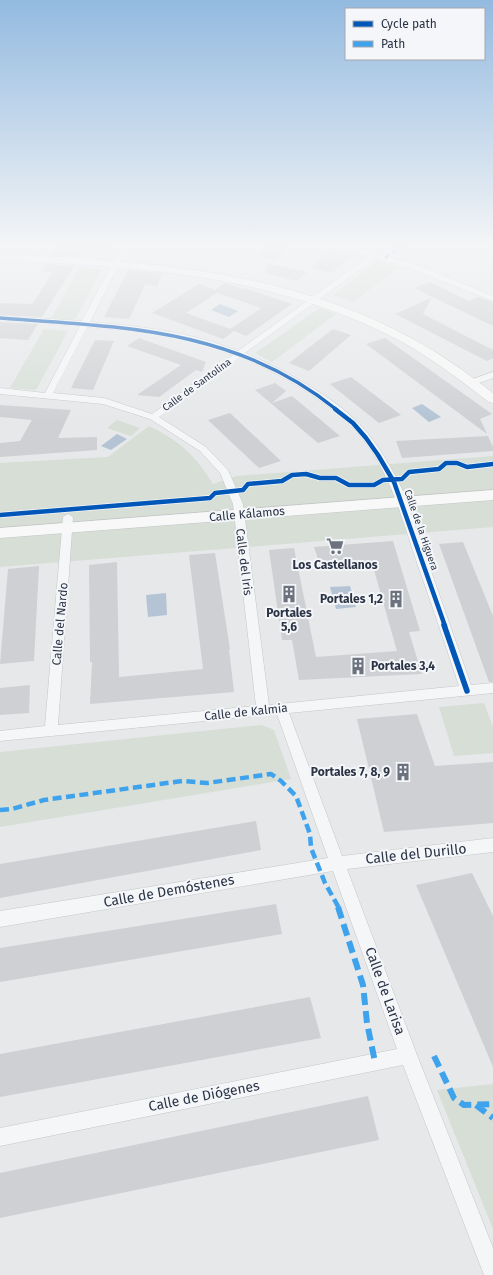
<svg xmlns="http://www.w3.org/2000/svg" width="493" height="1275" font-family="'Fira Sans',sans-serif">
<rect width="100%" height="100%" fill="#e6e8ea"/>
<path fill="#d6ded6" d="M 94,244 L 116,244 L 109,255 L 87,255 Z
M 377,261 L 399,267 L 353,302 L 333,295 Z
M 79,268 L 101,269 L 101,271 L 76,318 L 72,320 L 51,319 Z
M 320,308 L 336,314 L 272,362 L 255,353 Z
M 44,329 L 68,331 L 37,388 L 35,390 L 10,388 Z
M 117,420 L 140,428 L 131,436 L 107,428 Z
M 149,426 C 181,442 194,454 213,484 L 237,476 L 493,456 L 493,527 L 0,567 L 0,463 L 108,457 Z
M 484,703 L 493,727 L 493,753 L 454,756 L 439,707 Z
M 262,725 L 274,730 L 291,779 L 0,827 L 0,752 Z
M 493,1084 L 493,1229 L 437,1090 Z"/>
<path fill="#b4c4d5" d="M 220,304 L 238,311 L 229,317 L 211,310 Z
M 422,404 L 441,417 L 429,422 L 412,408 Z
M 117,434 L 127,439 L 111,450 L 101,446 Z
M 350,586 L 356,607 L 336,609 L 330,587 Z
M 166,593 L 167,615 L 148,617 L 146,595 Z"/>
<path fill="#ced0d3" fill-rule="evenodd" d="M 57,244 L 86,244 L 79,257 L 50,255 Z
M 269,244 L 293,244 L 275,260 L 255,256 Z
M 330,250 L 352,255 L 332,273 L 311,268 Z
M 267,263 L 307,272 L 297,281 L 265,273 Z
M 46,264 L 74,266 L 42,317 L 0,315 L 0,303 L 32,304 L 53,272 L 42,271 Z
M 128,270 L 162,273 L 157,286 L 145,285 L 129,319 L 104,317 Z
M 430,282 L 469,301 L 478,297 L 493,302 L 493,326 L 414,288 Z
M 225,283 L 243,289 L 244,288 L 292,304 L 246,336 L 234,331 L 223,339 L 152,313 L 199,284 L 215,290 ZM 217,293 L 261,308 L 230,329 L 186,313 Z
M 431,298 L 423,314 L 493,350 L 493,358 L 487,361 L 395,314 Z
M 0,322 L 38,324 L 28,340 L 0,338 Z
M 333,329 L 351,335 L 309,371 L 289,363 Z
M 139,338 L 206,362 L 202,372 L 196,370 L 159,397 L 137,395 L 181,365 L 127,346 Z
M 385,338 L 492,414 L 480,419 L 487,434 L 366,344 Z
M 95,340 L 114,341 L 93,390 L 71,388 Z
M 351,377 L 401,415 L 379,423 L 330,384 Z
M 275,383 L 286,391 L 272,403 L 292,396 L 340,436 L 318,443 L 255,390 Z
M 0,405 L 71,410 L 58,438 L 97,437 L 97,450 L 0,457 L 0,443 L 20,441 L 32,420 L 0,417 Z
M 230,413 L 281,461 L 259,468 L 208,420 Z
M 488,436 L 493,447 L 493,451 L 402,458 L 396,441 Z
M 393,541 L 420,631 L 409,632 L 422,674 L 299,680 L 292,640 L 282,640 L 269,550 L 294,548 L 316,657 L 397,651 L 372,563 L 325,567 L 322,558 L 318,559 L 314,547 Z
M 463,542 L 493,616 L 493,682 L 489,682 L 439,544 Z
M 215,553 L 230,649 L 229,649 L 234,692 L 90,704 L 92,662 L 90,662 L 89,565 L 117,562 L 119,677 L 203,669 L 189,555 Z
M 39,566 L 34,661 L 0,664 L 8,569 Z
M 30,685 L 29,713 L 0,715 L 0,688 Z
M 417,714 L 435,766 L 493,762 L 493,823 L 384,832 L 357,719 Z
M 256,821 L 261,850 L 0,898 L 0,864 Z
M 472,873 L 493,916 L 493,1067 L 416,885 Z
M 276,904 L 282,934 L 0,982 L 0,948 Z
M 310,997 L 321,1038 L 0,1097 L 0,1054 Z
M 368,1096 L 379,1140 L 0,1218 L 0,1173 Z"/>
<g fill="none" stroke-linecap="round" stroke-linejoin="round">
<g stroke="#c4c6c8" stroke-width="1">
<path id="street" d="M 123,244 L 129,244 L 90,322 C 140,326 191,332 238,351 L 369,256 L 333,245 L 332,244 L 341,244 L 412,263 L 493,296 L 493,301 L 406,267 L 376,258 L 245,353 C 283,369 337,398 364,429 C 380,447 392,469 403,491 L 471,685 L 493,683 L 493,693 L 289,713 L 342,856 L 493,838 L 493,852 L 347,869 L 417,1055 L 493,1248 L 493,1275 L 484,1275 L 403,1065 L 0,1146 L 0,1128 L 397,1049 L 333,871 L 0,927 L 0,911 L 328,858 L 277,714 L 0,741 L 0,731 L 45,726 L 63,517 L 68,514 L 73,517 L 58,725 L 256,706 L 233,504 L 220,473 L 200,451 L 150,419 L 103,404 L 0,394 L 0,388 L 45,393 L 80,326 L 0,320 L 0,316 L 82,321 ZM 87,327 C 137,331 187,336 233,355 L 152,414 L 104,398 L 53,393 ZM 240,357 C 278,372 330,402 357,432 C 389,468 401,515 416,560 C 431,602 445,644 459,686 L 269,705 L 243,504 L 228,470 L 206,447 L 159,417 Z
M 493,372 L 493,378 L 473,385 L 469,382 L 470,380 Z"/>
</g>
<g stroke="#c4c6c8" stroke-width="1">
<path id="secondary" d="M 0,254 C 142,261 285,269 413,339 C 441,354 467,373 493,393 L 493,403 L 489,402 C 461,381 434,360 404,343 C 275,274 143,267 0,260 Z
M 493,490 L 493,500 L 0,538 L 0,528 Z"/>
</g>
<use href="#street" fill="#f5f6f7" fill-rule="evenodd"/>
<use href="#secondary" fill="#f8f8f8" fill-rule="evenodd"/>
<path stroke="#3ea3ec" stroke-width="2.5" stroke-dasharray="5.5 2.5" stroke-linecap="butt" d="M 485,244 L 493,246
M 385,258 L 405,244"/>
<path stroke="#3ea3ec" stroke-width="4.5" stroke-dasharray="9 4.5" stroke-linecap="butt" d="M 0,810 L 12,809 L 44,800 L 182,781 L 207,783 L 271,774 L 281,781 L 296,796 L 310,834 L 311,848 L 325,883 L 339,908"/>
<path stroke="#3ea3ec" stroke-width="6" stroke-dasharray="12 6" stroke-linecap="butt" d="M 338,907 L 363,985 L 367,1023 L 375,1062
M 434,1056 L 454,1098 L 464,1105 L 493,1104
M 476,1105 L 493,1118"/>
<g stroke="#f4f6f9" stroke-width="5">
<path id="cycleway-far2" d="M 0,318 C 122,327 236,328 337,410"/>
</g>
<g stroke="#f4f6f9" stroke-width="6">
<path id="cycleway-far1" d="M 335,409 L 353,423 L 366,438 L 378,455 L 394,482 L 445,626
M 0,515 L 210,498 L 215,493 L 243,490 L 248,484 L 282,481 L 292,475 L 306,474 L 320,478 L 336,478 L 349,485 L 374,485 L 383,480 L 402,479 L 409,472 L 439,469 L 446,463 L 457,463 L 467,467 L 493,464"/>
</g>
<g stroke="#f4f6f9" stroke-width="8">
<path id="cycleway" d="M 444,625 L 467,691"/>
</g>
<use href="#cycleway-far2" stroke="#0057b8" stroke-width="3.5"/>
<use href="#cycleway-far1" stroke="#0057b8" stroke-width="4.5"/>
<use href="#cycleway" stroke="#0057b8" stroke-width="5.5"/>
</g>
<linearGradient id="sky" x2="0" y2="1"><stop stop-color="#93bae0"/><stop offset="0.58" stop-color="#f4f5f6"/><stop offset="1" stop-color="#f4f5f6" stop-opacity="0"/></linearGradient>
<rect width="493" height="422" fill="url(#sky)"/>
<defs>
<g id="supermarket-bare" transform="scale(1.38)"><path d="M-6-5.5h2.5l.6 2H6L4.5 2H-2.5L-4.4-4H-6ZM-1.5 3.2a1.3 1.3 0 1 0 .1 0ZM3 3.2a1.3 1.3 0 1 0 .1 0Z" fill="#6c737f" stroke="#f4f6f9" stroke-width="2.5" paint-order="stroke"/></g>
<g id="building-bare" transform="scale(1.38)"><path d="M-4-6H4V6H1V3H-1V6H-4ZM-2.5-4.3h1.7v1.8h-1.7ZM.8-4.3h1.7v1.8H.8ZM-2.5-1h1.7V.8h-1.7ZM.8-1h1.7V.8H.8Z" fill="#6c737f" stroke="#f4f6f9" stroke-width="2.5" paint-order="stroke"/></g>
</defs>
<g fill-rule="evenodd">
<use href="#supermarket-bare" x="335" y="546"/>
<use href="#building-bare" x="289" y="594"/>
<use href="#building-bare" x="396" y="599"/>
<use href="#building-bare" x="358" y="666"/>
<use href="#building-bare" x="403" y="772"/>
</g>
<g text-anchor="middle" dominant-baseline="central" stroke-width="4" stroke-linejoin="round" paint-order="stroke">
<g font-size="10" fill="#2b3445" stroke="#f4f6f9">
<text transform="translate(197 385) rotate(-36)">Calle de Santolina</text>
<text transform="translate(421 530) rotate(71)">Calle de la Higuera</text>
</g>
<g font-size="12" fill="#2b3445" stroke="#f4f6f9">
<text transform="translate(247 514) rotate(-5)">Calle Kálamos</text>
<text transform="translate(244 562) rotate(83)">Calle del Iris</text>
<text transform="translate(60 624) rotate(-85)">Calle del Nardo</text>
<text transform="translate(246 712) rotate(-6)">Calle de Kalmia</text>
</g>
<g font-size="12" font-weight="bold" fill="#2b3445" stroke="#f4f6f9">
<text x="335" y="565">Los Castellanos</text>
<text x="383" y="599" text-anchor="end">Portales 1,2</text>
<text x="289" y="613">Portales<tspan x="289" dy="14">5,6</tspan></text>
<text x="371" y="666" text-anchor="start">Portales 3,4</text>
<text x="390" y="772" text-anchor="end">Portales 7, 8, 9</text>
</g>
<g font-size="14" fill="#2b3445" stroke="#f4f6f9">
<text transform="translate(416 854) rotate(-6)">Calle del Durillo</text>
<text transform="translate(169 891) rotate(-10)">Calle de Demóstenes</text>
<text transform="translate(385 991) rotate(70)">Calle de Larisa</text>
<text transform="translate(204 1096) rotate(-11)">Calle de Diógenes</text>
</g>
</g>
<rect x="345" y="8" width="140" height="52" fill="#f4f6f9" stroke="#a4a8b1"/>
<rect x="353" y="21" width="20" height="6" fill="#0057b8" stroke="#a4a8b1"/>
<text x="381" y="28" font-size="12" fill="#2b3445">Cycle path</text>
<rect x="353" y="41" width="20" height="6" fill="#3ea3ec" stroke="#a4a8b1"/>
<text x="381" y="48" font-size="12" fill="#2b3445">Path</text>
</svg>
